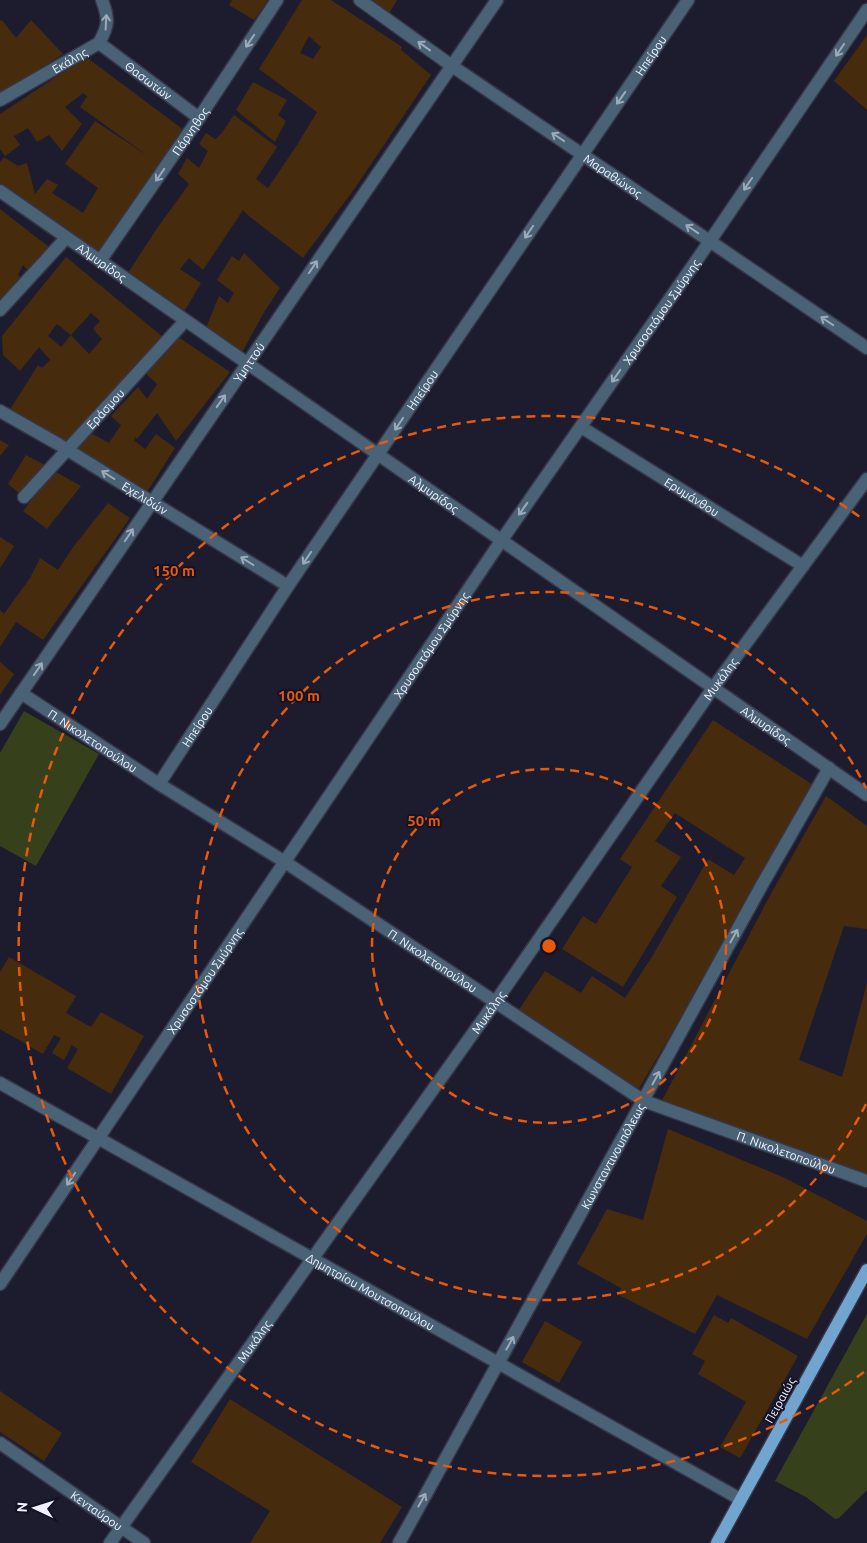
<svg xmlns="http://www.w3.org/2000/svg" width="867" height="1543" font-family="Ubuntu,sans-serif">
<rect width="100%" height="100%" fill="#1d1c2f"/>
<path fill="#36411c" d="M 24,711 L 99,754 L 36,866 L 0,846 L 0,753 Z
M 867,1314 L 867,1490 L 839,1518 L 835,1519 L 806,1497 L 775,1481 Z"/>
<path fill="#472b0d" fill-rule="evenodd" d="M 232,0 L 268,0 L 254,20 L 229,5 Z
M 302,0 L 331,0 L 402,47 L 401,50 L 431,75 L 355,188 L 303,258 L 249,216 L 243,210 L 203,270 L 189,258 L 180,269 L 201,283 L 184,312 L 128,273 L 156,230 L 189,184 L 178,174 L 187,158 L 199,168 L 208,151 L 199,144 L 206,133 L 215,139 L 221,134 L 234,115 L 277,147 L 256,179 L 268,188 L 297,145 L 317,112 L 259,69 ZM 309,36 L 321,47 L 313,59 L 300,53 Z
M 367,0 L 397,0 L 388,15 Z
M 2,20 L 16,38 L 31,20 L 63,54 L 0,94 L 0,21 Z
M 867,35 L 867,110 L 834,81 Z
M 86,57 L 185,131 L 100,258 L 0,188 L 0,162 L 4,157 L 18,166 L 27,163 L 35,194 L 47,179 L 58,185 L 52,193 L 83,213 L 98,188 L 65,164 L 95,121 L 148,156 L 80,107 L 87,96 L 83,93 L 65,107 L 82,124 L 62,151 L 49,135 L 37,142 L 28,128 L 14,136 L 20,145 L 5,156 L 0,149 L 0,114 Z
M 253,82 L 287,100 L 278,115 L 286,121 L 275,142 L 236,110 Z
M 0,209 L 49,247 L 28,270 L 23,265 L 18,275 L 23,280 L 0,303 Z
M 244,253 L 280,288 L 263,314 L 239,358 L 205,330 L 219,296 L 228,303 L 234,293 L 217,280 L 232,256 L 239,261 Z
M 66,257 L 164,338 L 66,445 L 9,411 L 38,365 L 42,368 L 50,360 L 39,347 L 20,371 L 3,355 L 2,336 ZM 91,313 L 100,321 L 93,329 L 102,339 L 89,354 L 71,335 ZM 57,324 L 71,335 L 61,347 L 48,336 Z
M 177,336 L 230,372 L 176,441 L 157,413 L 137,439 L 135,437 L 134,443 L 135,441 L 145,449 L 156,434 L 175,448 L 145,495 L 75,451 L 91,433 L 109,443 L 121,425 L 111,416 L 138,387 L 147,399 L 157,384 L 146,374 Z
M 0,440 L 9,445 L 0,456 Z
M 26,455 L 45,465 L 20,494 L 8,484 Z
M 54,471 L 81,486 L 47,529 L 23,511 Z
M 108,503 L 130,518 L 43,640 L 16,622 L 0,647 L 0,610 L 4,614 L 30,578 L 40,558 L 58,570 L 74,546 Z
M 0,537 L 14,546 L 0,568 Z
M 0,662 L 14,674 L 0,695 Z
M 713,720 L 813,785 L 756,889 L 700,982 L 675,1028 L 638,1090 L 518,1011 L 545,971 L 581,993 L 592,976 L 625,998 L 653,955 L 708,859 L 734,875 L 745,858 L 675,813 L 655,841 L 681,857 L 661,886 L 677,897 L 623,987 L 562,949 L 583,916 L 596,924 L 632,867 L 620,859 Z
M 826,796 L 867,826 L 867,929 L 844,926 L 799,1060 L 842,1077 L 867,983 L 867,1181 L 659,1106 L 773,890 Z
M 9,957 L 76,996 L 66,1013 L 91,1027 L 101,1012 L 144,1036 L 111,1094 L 67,1068 L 78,1049 L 72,1045 L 64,1060 L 52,1053 L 61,1038 L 54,1035 L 43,1054 L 0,1029 L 0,972 Z
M 668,1129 L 785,1178 L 867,1221 L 867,1234 L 807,1339 L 717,1295 L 695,1334 L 619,1295 L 621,1288 L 577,1264 L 607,1209 L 643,1220 Z
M 714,1315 L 728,1323 L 731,1318 L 798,1356 L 740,1458 L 720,1447 L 746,1402 L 698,1374 L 705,1361 L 692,1354 Z
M 545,1321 L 582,1342 L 559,1383 L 522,1362 Z
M 0,1391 L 62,1433 L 44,1461 L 0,1432 Z
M 230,1399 L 402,1507 L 380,1543 L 250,1543 L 270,1511 L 191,1462 Z"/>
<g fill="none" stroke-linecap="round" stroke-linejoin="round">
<g stroke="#363648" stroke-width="15">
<g id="minor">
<path id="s1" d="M 360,0 L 452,66 L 867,348"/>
<path id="s2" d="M 99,43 L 199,118"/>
<path id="s3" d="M 0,100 L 99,43 C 109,25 109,19 102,0"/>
<path id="s4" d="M 0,191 L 867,795"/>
<path id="s5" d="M 100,261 L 199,118 L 277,0"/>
<path d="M 0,310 L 66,238"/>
<path id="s6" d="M 0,411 L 58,444 L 288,586"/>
<path id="s7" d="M 581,427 L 803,566"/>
<path id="s8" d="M 24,497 L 185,321"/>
<path id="s9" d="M 21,693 L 159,784 L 285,862 L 644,1101 L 867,1181"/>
<path id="s10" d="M 0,724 L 497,0"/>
<path id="s11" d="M 159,784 L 288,586 L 688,0"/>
<path id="s12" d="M 0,1083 L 740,1499"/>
<path id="s13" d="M 0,1284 L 501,541 L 710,241 L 867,10"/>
<path id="s14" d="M 0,1443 L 144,1543"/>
<path id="s15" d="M 110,1543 L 496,1001 L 713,688 L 867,479"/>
<path id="s16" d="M 399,1543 L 763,883 L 829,768"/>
</g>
</g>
<g stroke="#363648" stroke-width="15">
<path id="major" d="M 717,1543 L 867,1270"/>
</g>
<use href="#minor" stroke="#496276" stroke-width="12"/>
<use href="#major" stroke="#71a5d0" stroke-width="12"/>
</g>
<defs><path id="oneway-shaft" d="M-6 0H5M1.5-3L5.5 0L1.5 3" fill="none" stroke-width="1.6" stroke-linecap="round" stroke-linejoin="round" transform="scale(1.25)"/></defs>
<g stroke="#9daaba">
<use href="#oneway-shaft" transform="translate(106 22) rotate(-87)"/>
<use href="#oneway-shaft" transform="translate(250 41) rotate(124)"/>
<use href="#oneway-shaft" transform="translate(424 46) rotate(-144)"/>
<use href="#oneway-shaft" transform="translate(840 50) rotate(124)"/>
<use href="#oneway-shaft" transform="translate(621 98) rotate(125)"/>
<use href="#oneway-shaft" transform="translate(558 137) rotate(-146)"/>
<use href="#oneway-shaft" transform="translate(160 175) rotate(125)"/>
<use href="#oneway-shaft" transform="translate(748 184) rotate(124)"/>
<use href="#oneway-shaft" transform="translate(692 229) rotate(-146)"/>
<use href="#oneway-shaft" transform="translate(529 232) rotate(124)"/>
<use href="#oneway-shaft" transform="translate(313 267) rotate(-56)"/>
<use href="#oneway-shaft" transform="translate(827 321) rotate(-146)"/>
<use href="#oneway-shaft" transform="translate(616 376) rotate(125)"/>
<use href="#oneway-shaft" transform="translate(221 401) rotate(-55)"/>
<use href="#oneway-shaft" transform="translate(399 424) rotate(124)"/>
<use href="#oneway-shaft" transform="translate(108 475) rotate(-148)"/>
<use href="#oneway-shaft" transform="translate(523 509) rotate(125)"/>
<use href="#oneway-shaft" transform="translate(129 535) rotate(-56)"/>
<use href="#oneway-shaft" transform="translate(307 558) rotate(124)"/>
<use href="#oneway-shaft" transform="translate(247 561) rotate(-148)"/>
<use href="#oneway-shaft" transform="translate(38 669) rotate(-56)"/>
<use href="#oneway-shaft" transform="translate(734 936) rotate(-61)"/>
<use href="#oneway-shaft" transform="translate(656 1078) rotate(-61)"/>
<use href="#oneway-shaft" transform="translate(71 1179) rotate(124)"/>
<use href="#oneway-shaft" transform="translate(510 1343) rotate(-61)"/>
<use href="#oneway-shaft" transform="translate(422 1500) rotate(-61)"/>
</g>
<g fill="none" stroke="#e8590c" stroke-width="2.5" stroke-dasharray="9 6">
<circle cx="549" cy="946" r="177"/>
<path d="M866 1104A354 354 0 1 1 866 788"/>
<path d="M864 1372A530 530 0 1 1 864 520"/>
</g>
<g text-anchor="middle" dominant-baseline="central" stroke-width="4" stroke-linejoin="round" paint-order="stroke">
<g font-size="12" fill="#f1f1ff" stroke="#141325">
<text stroke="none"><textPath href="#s11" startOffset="879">Ηπείρου</textPath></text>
<text stroke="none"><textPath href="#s3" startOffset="80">Εκάλης</textPath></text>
<text stroke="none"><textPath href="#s2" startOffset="62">Θασωτών</textPath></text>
<text stroke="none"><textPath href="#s5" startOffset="158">Πάρνηθος</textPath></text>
<text stroke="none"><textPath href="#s1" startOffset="308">Μαραθώνος</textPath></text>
<text stroke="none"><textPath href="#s4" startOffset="124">Αλμυρίδος</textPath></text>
<text stroke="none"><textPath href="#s13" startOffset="1176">Χρυσοστόμου Σμύρνης</textPath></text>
<text stroke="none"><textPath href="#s10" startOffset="439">Υμηττού</textPath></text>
<text stroke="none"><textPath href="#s11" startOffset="474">Ηπείρου</textPath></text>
<text stroke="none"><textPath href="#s8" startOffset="120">Εράσμου</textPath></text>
<text stroke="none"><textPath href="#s4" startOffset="529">Αλμυρίδος</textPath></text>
<text stroke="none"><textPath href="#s7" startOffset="131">Ερυμάνθου</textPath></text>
<text stroke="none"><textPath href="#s6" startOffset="169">Εχελιδών</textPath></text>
<text stroke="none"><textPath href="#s13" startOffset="771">Χρυσοστόμου Σμύρνης</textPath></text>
<text stroke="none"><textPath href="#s15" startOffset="1058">Μυκάλης</textPath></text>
<text stroke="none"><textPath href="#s4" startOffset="934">Αλμυρίδος</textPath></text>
<text stroke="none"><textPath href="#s11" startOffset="69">Ηπείρου</textPath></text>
<text stroke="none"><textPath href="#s9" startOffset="86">Π. Νικολετοπούλου</textPath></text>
<text stroke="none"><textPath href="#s9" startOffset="491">Π. Νικολετοπούλου</textPath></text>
<text stroke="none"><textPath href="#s13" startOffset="366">Χρυσοστόμου Σμύρνης</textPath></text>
<text stroke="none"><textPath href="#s15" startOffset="652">Μυκάλης</textPath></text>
<text stroke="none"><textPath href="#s9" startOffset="896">Π. Νικολετοπούλου</textPath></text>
<text stroke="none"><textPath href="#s16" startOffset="442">Κωνσταντινουπόλεως</textPath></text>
<text stroke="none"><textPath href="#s12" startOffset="425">Δημητρίου Μουτσοπούλου</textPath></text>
<text stroke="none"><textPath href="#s15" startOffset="248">Μυκάλης</textPath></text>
<text transform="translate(780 1400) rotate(-61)">Πειραιώς</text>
<text stroke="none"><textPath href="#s14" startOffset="118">Κενταύρου</textPath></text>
</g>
</g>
<circle cx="549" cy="946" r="8" fill="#e8590c" stroke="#141325" stroke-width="2.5"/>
<g font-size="15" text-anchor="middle" font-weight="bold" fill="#e8590c" stroke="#141325" stroke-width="4" stroke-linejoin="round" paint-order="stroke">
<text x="174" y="576">150 m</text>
<text x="299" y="701">100 m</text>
<text x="424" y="826">50 m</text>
</g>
<g transform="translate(35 1508) rotate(274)" stroke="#141325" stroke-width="4" paint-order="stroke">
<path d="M0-4L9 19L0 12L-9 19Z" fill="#f1f1ff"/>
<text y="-8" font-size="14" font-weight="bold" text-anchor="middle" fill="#f1f1ff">N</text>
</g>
</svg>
